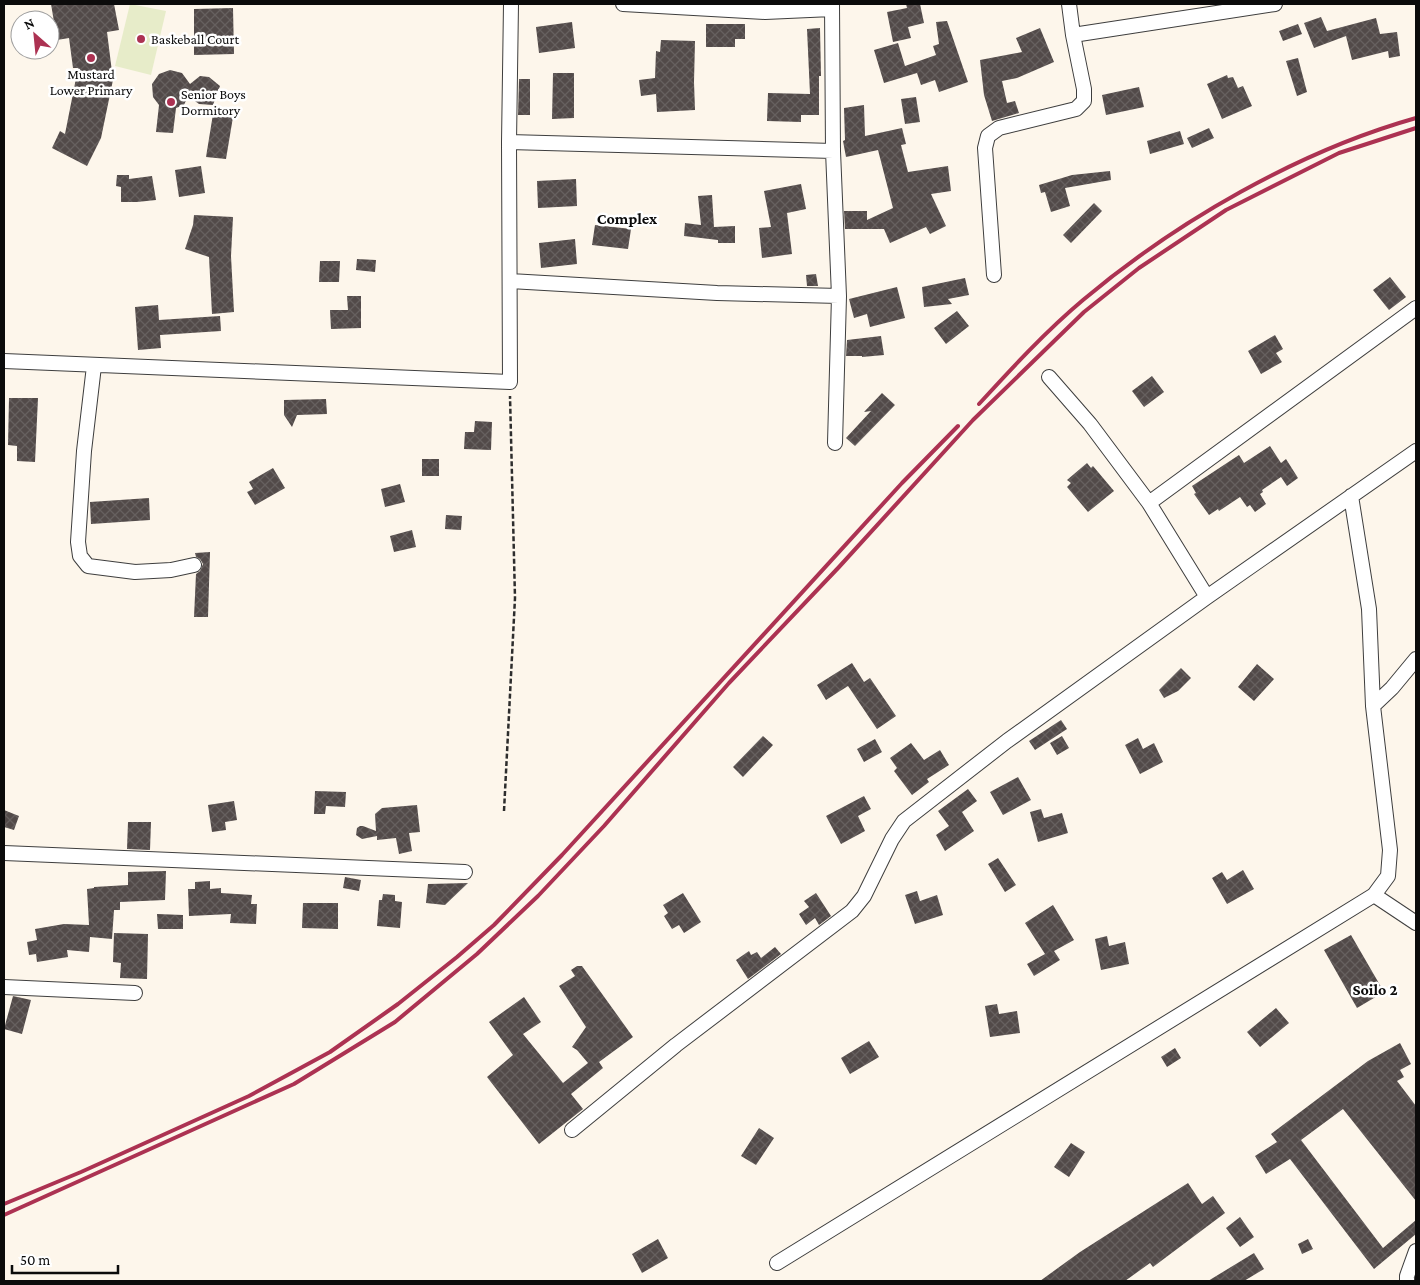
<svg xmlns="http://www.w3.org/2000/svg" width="1420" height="1285" font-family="'Crimson Pro',serif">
<defs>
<pattern id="building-cross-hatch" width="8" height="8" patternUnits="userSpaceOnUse" patternTransform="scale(1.25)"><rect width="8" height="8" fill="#524a49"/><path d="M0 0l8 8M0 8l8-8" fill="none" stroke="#66605f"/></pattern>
</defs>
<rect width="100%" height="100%" fill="#fdf6eb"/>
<path fill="#e7ecc9" d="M 130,4 L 166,11 L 151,75 L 115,66 Z"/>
<path fill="url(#building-cross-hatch)" d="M 51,4 L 114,4 L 119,30 L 107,32 L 113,80 L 101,138 L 87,166 L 52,148 L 60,131 L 65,134 L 78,68 L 73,68 L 69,38 L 57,40 Z
M 906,4 L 920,4 L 924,23 L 908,27 L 911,38 L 893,42 L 887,12 L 907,8 Z
M 233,8 L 234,54 L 194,55 L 194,9 Z
M 1321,17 L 1327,31 L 1376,18 L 1380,34 L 1397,32 L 1400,56 L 1389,58 L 1388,51 L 1352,60 L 1346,36 L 1314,48 L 1304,23 Z
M 947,21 L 968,82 L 939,92 L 935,80 L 921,85 L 917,73 L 884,83 L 874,50 L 898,43 L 905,66 L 936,55 L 933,46 L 939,44 L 936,22 Z
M 572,22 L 575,48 L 539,53 L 536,27 Z
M 706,24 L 745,24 L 745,39 L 735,39 L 735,47 L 706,47 Z
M 1298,24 L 1302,34 L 1283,41 L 1279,31 Z
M 820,28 L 821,76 L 819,76 L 819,115 L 801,115 L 801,122 L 767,121 L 768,93 L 810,94 L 807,29 Z
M 1040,28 L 1054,62 L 1017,78 L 1002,81 L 1007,103 L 1015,101 L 1019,113 L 992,121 L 984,95 L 980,60 L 1022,52 L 1016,38 Z
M 661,40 L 695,41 L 694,82 L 695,110 L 657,112 L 656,94 L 641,96 L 639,80 L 655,78 L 656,51 L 660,52 Z
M 1298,58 L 1307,92 L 1297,96 L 1286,61 Z
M 170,70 L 182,73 L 190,84 L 200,76 L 209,77 L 220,86 L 213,105 L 199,104 L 188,96 L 184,105 L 176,108 L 173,133 L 156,132 L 159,105 L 153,97 L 152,84 L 159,74 Z
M 553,73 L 574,73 L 574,118 L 552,119 Z
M 1227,75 L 1228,78 L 1233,77 L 1238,88 L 1243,86 L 1252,106 L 1222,119 L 1207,84 Z
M 519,79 L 530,79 L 530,115 L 518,115 Z
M 1139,87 L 1144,107 L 1106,115 L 1102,95 Z
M 916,97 L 920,122 L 905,124 L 901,99 Z
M 864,105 L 865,136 L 902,128 L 906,144 L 901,145 L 908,172 L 948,166 L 951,191 L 931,194 L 946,226 L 930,234 L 926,227 L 890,243 L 884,229 L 845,229 L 844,211 L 867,211 L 867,220 L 893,208 L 878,150 L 846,157 L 843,141 L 845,140 L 844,108 Z
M 213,114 L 233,117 L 226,159 L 206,157 Z
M 1209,128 L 1214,138 L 1192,148 L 1187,138 Z
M 1180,131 L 1184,144 L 1150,154 L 1147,141 Z
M 201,166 L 205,193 L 179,197 L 175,170 Z
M 1110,171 L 1111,180 L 1065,188 L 1070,206 L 1051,212 L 1045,192 L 1041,193 L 1039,185 L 1072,175 Z
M 117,175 L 129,175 L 129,179 L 152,176 L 156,200 L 137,202 L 121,202 L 121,187 L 116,186 Z
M 576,179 L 577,206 L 538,208 L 537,181 Z
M 801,184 L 806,209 L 787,213 L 792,254 L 762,258 L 759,228 L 771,227 L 764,191 Z
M 712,195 L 714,227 L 735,226 L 735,243 L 718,243 L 718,240 L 684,236 L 685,223 L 701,225 L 698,196 Z
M 1094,203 L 1102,211 L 1071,243 L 1063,235 Z
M 194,215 L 233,217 L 231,256 L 234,312 L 212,314 L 209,257 L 185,249 L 193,225 Z
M 595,225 L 631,229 L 628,249 L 592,245 Z
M 575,239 L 577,264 L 541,268 L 539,243 Z
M 357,259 L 376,260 L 375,272 L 356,270 Z
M 320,261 L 340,261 L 339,282 L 319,282 Z
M 816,274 L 818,286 L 807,286 L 806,275 Z
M 1390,277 L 1406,297 L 1389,310 L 1373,290 Z
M 965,278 L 969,295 L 948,299 L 952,304 L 924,307 L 922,287 Z
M 897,287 L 905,318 L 870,327 L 867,314 L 854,318 L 849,299 Z
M 347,296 L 361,296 L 361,328 L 331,329 L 330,310 L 348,310 Z
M 158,305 L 159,320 L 220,316 L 221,331 L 160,335 L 161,348 L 138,350 L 135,307 Z
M 957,311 L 969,326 L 946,344 L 934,328 Z
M 1275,335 L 1283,349 L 1276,353 L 1282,362 L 1261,374 L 1248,351 Z
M 881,336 L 884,355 L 862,357 L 862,356 L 846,356 L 847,340 Z
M 1152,376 L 1164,392 L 1144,407 L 1132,391 Z
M 882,393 L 895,405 L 855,446 L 846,438 L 871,411 L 864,412 Z
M 9,398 L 38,398 L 35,462 L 17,461 L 17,446 L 8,445 Z
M 326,399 L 327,414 L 297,415 L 292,427 L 284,415 L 284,400 Z
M 475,421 L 492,422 L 491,450 L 464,449 L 465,432 L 474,432 Z
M 1270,446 L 1281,463 L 1286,459 L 1298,478 L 1287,486 L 1281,477 L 1262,490 L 1263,492 L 1260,494 L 1266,504 L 1255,512 L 1250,505 L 1247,507 L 1240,497 L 1219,511 L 1218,509 L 1209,515 L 1194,494 L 1196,493 L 1192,486 L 1239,455 L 1244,463 Z
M 422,459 L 439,459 L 439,476 L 422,476 Z
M 1087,463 L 1091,468 L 1093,466 L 1114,491 L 1088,512 L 1067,487 L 1071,483 L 1067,480 Z
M 273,468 L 285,488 L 255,505 L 247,492 L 253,489 L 249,482 Z
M 400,484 L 405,502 L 385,507 L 381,489 Z
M 149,498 L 150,520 L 91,524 L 90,502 Z
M 446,515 L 462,516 L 461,530 L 445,529 Z
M 412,530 L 416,547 L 394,552 L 390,536 Z
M 210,552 L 208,617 L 194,617 L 196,574 L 200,571 L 203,564 L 200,559 L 196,557 L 195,553 Z
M 852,663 L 864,682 L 870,678 L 896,716 L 877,729 L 848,686 L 826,700 L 817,685 Z
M 1257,664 L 1274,679 L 1254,701 L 1238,687 Z
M 1181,668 L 1191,678 L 1178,691 L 1164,698 L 1159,690 Z
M 1061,720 L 1067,729 L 1035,750 L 1029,741 Z
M 763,736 L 773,745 L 743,777 L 733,767 Z
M 1062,736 L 1069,748 L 1057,755 L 1050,743 Z
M 1138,738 L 1143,749 L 1154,743 L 1163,762 L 1140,774 L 1125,745 Z
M 875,739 L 882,752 L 864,762 L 857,749 Z
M 911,743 L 924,760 L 940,750 L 949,765 L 927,779 L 929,782 L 912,795 L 894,771 L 897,768 L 890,758 Z
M 1018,777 L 1031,800 L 1003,815 L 990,792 Z
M 968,789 L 977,801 L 962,812 L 974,831 L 945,851 L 936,835 L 949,826 L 938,811 Z
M 315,791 L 346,792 L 345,807 L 326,806 L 325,814 L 314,814 Z
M 864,796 L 871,809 L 858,816 L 865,831 L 841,844 L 826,816 Z
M 234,801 L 237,820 L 225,822 L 226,830 L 212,832 L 208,805 Z
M 417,805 L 420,832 L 409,833 L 412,851 L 399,854 L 396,838 L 377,840 L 377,836 L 362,839 L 356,835 L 357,828 L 360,826 L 363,826 L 376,831 L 375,814 L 382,808 Z
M 1041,809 L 1044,818 L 1062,813 L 1068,833 L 1038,842 L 1030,812 Z
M 4,810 L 19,816 L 14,830 L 4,827 Z
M 128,822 L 151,822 L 150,850 L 127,849 Z
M 998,858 L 1016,885 L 1005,892 L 988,864 Z
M 1243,870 L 1254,889 L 1227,904 L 1212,878 L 1222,872 L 1227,880 Z
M 166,871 L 165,900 L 120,902 L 120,910 L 114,910 L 112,939 L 90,937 L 89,952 L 67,950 L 68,957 L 37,962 L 36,954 L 29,955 L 27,942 L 37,940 L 35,929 L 64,924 L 89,925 L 87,889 L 94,888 L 94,887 L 128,885 L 128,872 Z
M 345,877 L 361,880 L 359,891 L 343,888 Z
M 210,881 L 210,889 L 221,888 L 221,893 L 252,895 L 251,904 L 257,904 L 256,924 L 230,923 L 231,914 L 189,916 L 188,889 L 195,889 L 195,882 Z
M 468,883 L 445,905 L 426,903 L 428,884 Z
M 917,891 L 920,901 L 937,895 L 943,915 L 915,924 L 905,895 Z
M 683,893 L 701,922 L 684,933 L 679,925 L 672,929 L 664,916 L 668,913 L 663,905 Z
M 816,893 L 831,916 L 819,925 L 815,918 L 806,925 L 799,914 L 809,907 L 804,901 Z
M 383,894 L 395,895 L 395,901 L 402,902 L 400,928 L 377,926 L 379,900 L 382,900 Z
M 303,903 L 338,903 L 338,929 L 302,928 Z
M 1053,905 L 1074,940 L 1054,951 L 1060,960 L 1034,976 L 1027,964 L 1045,954 L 1025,923 Z
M 157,914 L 183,915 L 183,929 L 158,929 Z
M 114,933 L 148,934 L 147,979 L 120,978 L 121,963 L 113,962 Z
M 1351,935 L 1384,992 L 1357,1008 L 1324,950 Z
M 1107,936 L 1109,946 L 1125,942 L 1129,964 L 1101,970 L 1095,939 Z
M 775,947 L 781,954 L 748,979 L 736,960 L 749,951 L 751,955 L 757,952 L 761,958 Z
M 577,966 L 582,966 L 633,1037 L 599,1062 L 603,1068 L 571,1094 L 583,1109 L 539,1144 L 487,1077 L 513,1055 L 489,1022 L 524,997 L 541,1022 L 523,1034 L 563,1083 L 588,1063 L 577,1050 L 572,1047 L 586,1027 L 559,986 L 575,976 L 571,970 Z
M 13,996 L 31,1000 L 22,1034 L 4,1029 Z
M 997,1004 L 999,1014 L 1017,1011 L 1020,1033 L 990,1037 L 985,1006 Z
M 1276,1008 L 1289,1023 L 1260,1047 L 1247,1032 Z
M 869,1041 L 879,1057 L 850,1074 L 841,1058 Z
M 1400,1043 L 1411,1064 L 1400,1070 L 1404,1077 L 1397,1081 L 1416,1106 L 1416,1201 L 1343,1109 L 1301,1140 L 1383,1248 L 1416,1220 L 1416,1234 L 1374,1269 L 1290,1159 L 1266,1174 L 1255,1156 L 1277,1142 L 1271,1134 L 1368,1061 Z
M 1175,1048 L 1181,1058 L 1167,1067 L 1161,1057 Z
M 759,1128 L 774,1138 L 756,1165 L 741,1156 Z
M 1071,1143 L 1085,1152 L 1069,1177 L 1054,1167 Z
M 1188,1183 L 1202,1204 L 1213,1196 L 1225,1213 L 1153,1267 L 1150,1263 L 1125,1281 L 1040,1281 L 1080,1252 Z
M 1240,1217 L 1254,1237 L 1240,1247 L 1226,1228 Z
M 658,1239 L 668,1258 L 642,1273 L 632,1254 Z
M 1308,1239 L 1313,1249 L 1302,1254 L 1298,1244 Z
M 1254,1253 L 1264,1269 L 1244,1281 L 1208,1281 Z"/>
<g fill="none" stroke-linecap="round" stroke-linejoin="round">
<g stroke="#3e3e3e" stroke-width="16">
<path id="minor" d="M 623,4 L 765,12 L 832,9
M 832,4 L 833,151 L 839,296 L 835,443
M 1073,35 L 1275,4
M 509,142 L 833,151
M 994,275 L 985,148 L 988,136 L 999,128 L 1076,109 L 1084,101 L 1084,89 L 1073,35 L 1069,4
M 510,281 L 717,293 L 839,296
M 4,361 L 510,382 L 509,142 L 511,4
M 94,366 L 84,451 L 78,542 L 80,556 L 88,566 L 135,572 L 171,570 L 194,565
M 1049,377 L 1090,424 L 1149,503 L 1207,597
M 1149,503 L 1416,308
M 1373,706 L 1392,688 L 1416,659
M 4,853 L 465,872
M 1374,895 L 1416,923
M 4,987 L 135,993
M 572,1130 L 676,1045 L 852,911 L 864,896 L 892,839 L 904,821 L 1007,741 L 1207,597 L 1416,451
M 777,1263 L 1374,895 L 1388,876 L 1390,850 L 1373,706 L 1369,609 L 1351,496
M 1407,1281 L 1407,1276 L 1416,1251"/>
</g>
<path stroke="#2d2d2d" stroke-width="2.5" stroke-dasharray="5 2.5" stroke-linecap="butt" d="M 504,811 L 515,598 L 510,396"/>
<use href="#minor" stroke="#fff" stroke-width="14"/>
<path stroke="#ac3252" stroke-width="4" d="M 979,404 C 1012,368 1046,331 1083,300 C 1177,221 1299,151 1416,118
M 4,1204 L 81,1172 L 249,1096 L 330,1052 L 398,1004 L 457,957 L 494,925 L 562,855 L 902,483 L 958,426
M 4,1215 L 294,1084 L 395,1022 L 477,954 L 538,896 L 604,826 L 729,683 L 839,567 L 973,420 L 1084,312 L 1139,268 L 1226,210 L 1339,153 L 1416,128"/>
</g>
<g fill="#ac3252" stroke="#fff" stroke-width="2">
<circle cx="141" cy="39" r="5"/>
<circle cx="91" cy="58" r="5"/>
<circle cx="171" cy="102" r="5"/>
</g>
<g text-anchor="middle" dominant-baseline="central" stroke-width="5" stroke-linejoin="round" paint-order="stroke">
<g font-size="14" fill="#0b0b0b" stroke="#fff" text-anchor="start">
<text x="151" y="39">Baskeball Court</text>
<text x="91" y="74" text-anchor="middle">Mustard<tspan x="91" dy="16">Lower Primary</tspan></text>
<text x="181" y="94">Senior Boys<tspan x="181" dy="16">Dormitory</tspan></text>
</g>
<g font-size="16" font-weight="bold" fill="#0b0b0b" stroke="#fff">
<text x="627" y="218">Complex</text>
<text x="1375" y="989">Soilo 2</text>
</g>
</g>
<rect width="1420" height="1285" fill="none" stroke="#0b0b0b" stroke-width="10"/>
<g transform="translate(35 35) rotate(333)"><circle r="24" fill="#ffffff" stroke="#9d9d9d"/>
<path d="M0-4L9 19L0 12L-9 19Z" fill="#ac3252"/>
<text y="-8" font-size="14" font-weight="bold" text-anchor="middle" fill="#0b0b0b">N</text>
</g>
<path d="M12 1265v8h106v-8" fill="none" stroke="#0b0b0b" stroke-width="2.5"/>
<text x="20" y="1265" font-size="15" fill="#0b0b0b" stroke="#ffffff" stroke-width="4" paint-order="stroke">50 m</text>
</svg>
